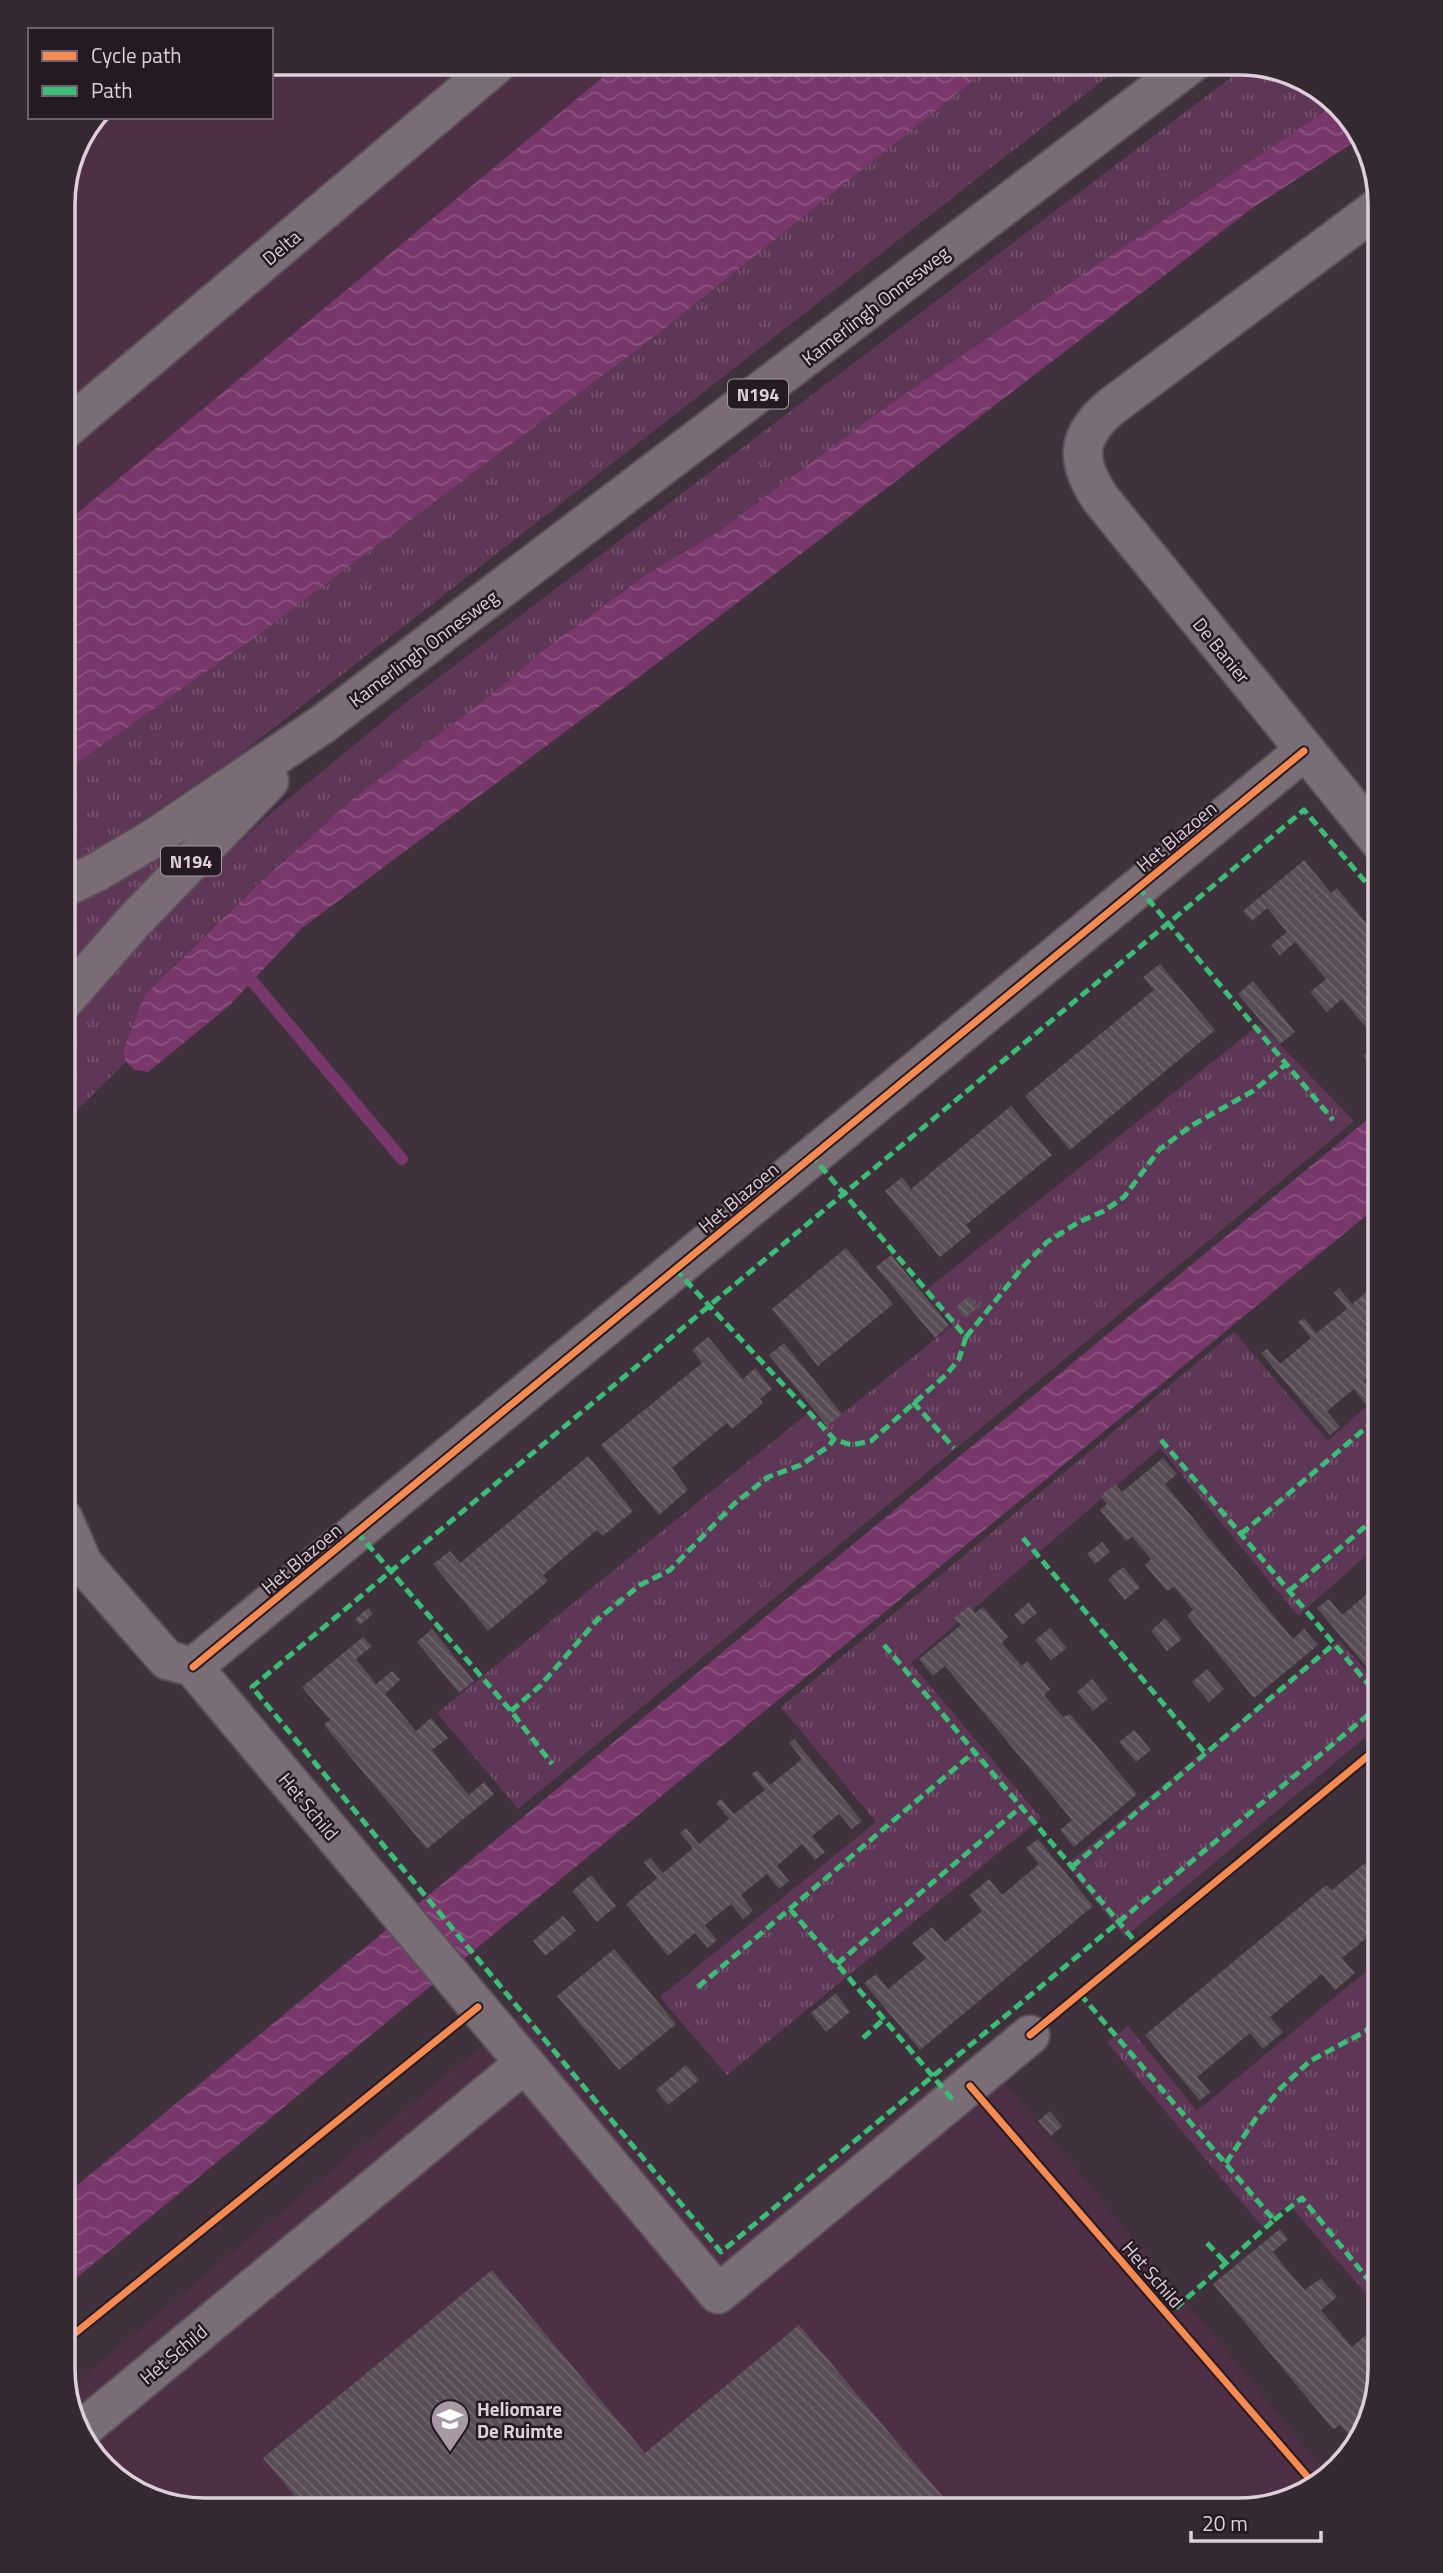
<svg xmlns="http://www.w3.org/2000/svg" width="1443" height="2573" font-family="'Titillium Web',sans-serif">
<defs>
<pattern id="grass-tufts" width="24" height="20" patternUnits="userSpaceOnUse" patternTransform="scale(1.75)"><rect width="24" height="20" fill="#5f3756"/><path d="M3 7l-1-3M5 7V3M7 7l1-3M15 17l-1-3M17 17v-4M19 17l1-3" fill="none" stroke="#76536e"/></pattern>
<pattern id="water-waves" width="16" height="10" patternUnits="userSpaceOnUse" patternTransform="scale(1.75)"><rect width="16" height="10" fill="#79386b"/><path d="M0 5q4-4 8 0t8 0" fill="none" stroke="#8c5480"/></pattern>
<pattern id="building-back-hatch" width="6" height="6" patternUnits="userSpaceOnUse" patternTransform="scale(1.75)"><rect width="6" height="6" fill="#594d56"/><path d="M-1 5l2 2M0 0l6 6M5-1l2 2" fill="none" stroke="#70666e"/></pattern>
</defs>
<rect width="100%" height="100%" fill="#40323c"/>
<path fill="#4e3046" d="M 271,63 L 822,63 L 63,674 L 63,196 L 74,150 L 96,117 L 271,117 Z
M 525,2011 L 721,2251 L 978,2051 L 1326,2472 L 1293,2499 L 1238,2510 L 196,2510 L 126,2486 L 74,2423 L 67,2390 Z"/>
<path fill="url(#grass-tufts)" d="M 995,63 L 1125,63 L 239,755 L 109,842 L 63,868 L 63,773 L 258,635 L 650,340 Z
M 1249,64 L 1324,92 L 1334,105 L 890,404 L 718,532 L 644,576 L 545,649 L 486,699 L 355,797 L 257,884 L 144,996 L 123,1051 L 126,1062 L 63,1124 L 63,1025 L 151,927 L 264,819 L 409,700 Z
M 165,847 L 173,852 L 107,924 L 63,977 L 63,909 Z
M 1260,1024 L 1354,1121 L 518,1809 L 437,1713 L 811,1411 L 826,1427 L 953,1325 L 925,1291 Z
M 1234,1332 L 1328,1441 L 1380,1394 L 1380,1543 L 1298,1616 L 1160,1448 L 911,1663 L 1041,1818 L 727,2075 L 660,1997 L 876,1822 L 781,1707 Z
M 1339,1640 L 1380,1687 L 1380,1725 L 1125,1937 L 1066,1865 Z
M 1380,1960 L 1380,2310 L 1289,2204 L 1262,2226 L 1107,2042 L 1128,2026 L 1197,2111 Z"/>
<path fill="url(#water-waves)" d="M 620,63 L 995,63 L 650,340 L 258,635 L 63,773 L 63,525 Z
M 1334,105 L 1360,138 L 1251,209 L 699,632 L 302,928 L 229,1006 L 148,1072 L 135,1070 L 126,1062 L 123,1051 L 144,996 L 258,884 L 355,797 L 486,699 L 545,649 L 644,576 L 718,532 L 890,404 Z
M 1380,1109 L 1380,1204 L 63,2289 L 63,2197 Z"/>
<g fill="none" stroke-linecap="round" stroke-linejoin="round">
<path stroke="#79386b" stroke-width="12" d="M 242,969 L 402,1159"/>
</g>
<path fill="url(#building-back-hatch)" d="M 1304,860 L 1331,893 L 1337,888 L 1380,940 L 1380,1061 L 1373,1068 L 1363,1056 L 1379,1043 L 1342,999 L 1327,1012 L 1310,992 L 1326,979 L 1295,942 L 1280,955 L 1271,945 L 1287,932 L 1267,908 L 1252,921 L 1243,911 Z
M 1160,964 L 1215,1030 L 1070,1150 L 1025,1096 L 1154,990 L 1143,977 Z
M 1253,981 L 1295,1032 L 1280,1044 L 1238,994 Z
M 1011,1106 L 1052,1155 L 966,1225 L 971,1232 L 940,1257 L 885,1191 L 902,1177 L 911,1189 Z
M 846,1248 L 893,1304 L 818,1366 L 772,1309 Z
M 891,1255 L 949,1325 L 935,1338 L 876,1267 Z
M 1380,1281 L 1380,1368 L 1364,1381 L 1377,1397 L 1366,1405 L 1354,1389 L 1327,1411 L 1340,1427 L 1330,1435 L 1261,1353 L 1267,1349 L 1280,1364 L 1311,1338 L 1298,1322 L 1304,1318 L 1316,1333 L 1347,1309 L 1334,1293 L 1339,1288 L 1352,1304 Z
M 969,1296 L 979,1307 L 965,1318 L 956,1307 Z
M 708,1337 L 743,1379 L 755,1368 L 772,1389 L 760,1399 L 763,1403 L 732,1429 L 727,1423 L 672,1468 L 688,1490 L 659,1515 L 601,1445 L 702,1363 L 692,1350 Z
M 784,1343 L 842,1414 L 827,1426 L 769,1355 Z
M 588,1456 L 633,1511 L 603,1536 L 597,1530 L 543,1575 L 548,1581 L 488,1631 L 433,1564 L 450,1551 L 460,1563 Z
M 1163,1458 L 1177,1474 L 1165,1484 L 1218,1549 L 1293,1639 L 1304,1629 L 1318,1645 L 1254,1698 L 1188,1617 L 1187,1615 L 1193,1610 L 1174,1587 L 1167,1591 L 1145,1565 L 1151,1559 L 1132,1537 L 1126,1541 L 1100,1510 L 1107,1504 L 1100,1496 L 1116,1484 L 1122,1492 Z
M 1102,1542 L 1110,1552 L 1095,1564 L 1087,1554 Z
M 1380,1556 L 1380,1669 L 1373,1675 L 1317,1608 L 1329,1599 L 1342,1615 L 1379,1584 L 1366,1567 Z
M 1123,1567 L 1140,1587 L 1125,1600 L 1108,1579 Z
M 1029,1602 L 1037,1613 L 1022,1625 L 1014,1615 Z
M 970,1605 L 975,1613 L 983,1607 L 1008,1637 L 1002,1643 L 1022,1666 L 1027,1661 L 1050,1689 L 1044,1695 L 1063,1717 L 1070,1714 L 1137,1794 L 1074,1847 L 1060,1830 L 1072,1820 L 945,1666 L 933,1676 L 919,1659 L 961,1625 L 954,1618 Z
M 368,1608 L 373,1614 L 360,1625 L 355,1619 Z
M 1165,1618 L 1182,1639 L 1167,1651 L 1151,1631 Z
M 1050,1628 L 1067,1648 L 1051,1660 L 1035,1640 Z
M 432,1629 L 474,1681 L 459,1693 L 417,1642 Z
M 363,1637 L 372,1646 L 356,1659 L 376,1684 L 392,1671 L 400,1680 L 385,1694 L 416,1731 L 431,1718 L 448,1738 L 432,1750 L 447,1769 L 469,1795 L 484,1782 L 494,1794 L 427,1849 L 324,1725 L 330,1720 L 302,1687 Z
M 1207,1669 L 1224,1689 L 1209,1702 L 1192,1682 Z
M 1092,1679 L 1108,1699 L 1093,1711 L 1077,1692 Z
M 1134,1730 L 1151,1750 L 1136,1762 L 1119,1742 Z
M 794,1739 L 862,1821 L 852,1829 L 839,1814 L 812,1836 L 825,1852 L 815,1860 L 802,1844 L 777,1866 L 789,1881 L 779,1889 L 767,1874 L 741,1895 L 753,1911 L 743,1919 L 731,1904 L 705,1925 L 717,1940 L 708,1948 L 695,1933 L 668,1956 L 626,1904 L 657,1878 L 644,1862 L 650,1858 L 663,1873 L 693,1848 L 680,1833 L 686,1828 L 699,1844 L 729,1819 L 716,1803 L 721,1799 L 734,1814 L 765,1790 L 752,1774 L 757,1770 L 770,1785 L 802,1759 L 789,1743 Z
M 1038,1839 L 1093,1906 L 920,2050 L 864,1983 L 876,1974 L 888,1989 L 926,1958 L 912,1943 L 932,1927 L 945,1942 L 982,1911 L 970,1895 L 989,1879 L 1002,1895 L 1039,1864 L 1026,1848 Z
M 1365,1863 L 1380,1881 L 1380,1927 L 1342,1958 L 1355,1973 L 1335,1990 L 1322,1974 L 1270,2017 L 1283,2032 L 1263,2049 L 1250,2033 L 1197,2077 L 1210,2092 L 1200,2101 L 1145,2035 L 1326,1885 L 1332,1890 Z
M 591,1875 L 616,1906 L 597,1922 L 572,1891 Z
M 563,1916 L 576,1931 L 545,1956 L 533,1941 Z
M 614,1949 L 676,2024 L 619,2070 L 557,1996 Z
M 836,1993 L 850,2012 L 826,2032 L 811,2013 Z
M 686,2065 L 699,2080 L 668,2105 L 656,2090 Z
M 1050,2111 L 1062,2126 L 1051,2136 L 1038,2121 Z
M 1280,2229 L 1288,2239 L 1273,2252 L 1289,2272 L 1305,2290 L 1321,2278 L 1337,2297 L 1321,2310 L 1352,2347 L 1367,2334 L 1380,2350 L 1380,2357 L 1368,2368 L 1377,2378 L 1357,2445 L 1340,2425 L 1334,2429 L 1332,2428 L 1213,2284 Z
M 492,2270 L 645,2453 L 799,2325 L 954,2510 L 307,2510 L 263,2458 Z"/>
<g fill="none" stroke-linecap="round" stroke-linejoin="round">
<g stroke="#5b4f57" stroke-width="42">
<path id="street" d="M 63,431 L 498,63
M 1380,842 L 1100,498 C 1075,460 1076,436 1112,406 L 1380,206
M 63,1518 L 83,1564
M 63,1552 L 83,1564 L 167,1660 L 193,1667 L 718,2294 L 1030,2035
M 193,1667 L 1304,751
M 80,2431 L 525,2063"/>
</g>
<g stroke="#5b4f57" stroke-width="42">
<path id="primary" d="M 63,888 L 97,872 L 154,838 L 323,724 L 1192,63
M 63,1002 L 136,919 L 269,781"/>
</g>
<use href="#street" stroke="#796e76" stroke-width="38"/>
<use href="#primary" stroke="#7a6b76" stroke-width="38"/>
<path stroke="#3abd76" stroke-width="5" stroke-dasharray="10 5" stroke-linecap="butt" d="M 1138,887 L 1333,1120
M 675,1269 L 834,1439 L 851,1445 L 871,1441 L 946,1375 L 959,1359 L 966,1337 L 812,1156
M 966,1337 L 1022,1268 L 1047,1242 L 1079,1222 L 1104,1211 L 1124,1197 L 1159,1150 L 1191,1126 L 1253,1091 L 1285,1065
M 913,1402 L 954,1448
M 1161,1440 L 1380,1698
M 357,1532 L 511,1711 L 552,1764
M 1241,1534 L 1380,1416
M 1023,1538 L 1205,1753
M 1289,1591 L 1380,1514
M 884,1645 L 1139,1946
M 1380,1705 L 721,2252 L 252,1687 L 1304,810 L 1380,899
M 511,1711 L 540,1686 L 598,1619 L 640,1585 L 670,1570 L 734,1504 L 768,1477 L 801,1465 L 829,1446 L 834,1439
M 1072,1867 L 1334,1644
M 790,1909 L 953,2100
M 837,1964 L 1021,1807
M 698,1987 L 974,1752
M 1080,1994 L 1274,2220 L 1168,2315
M 863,2038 L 884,2019
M 1226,2163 L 1256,2118 L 1281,2088 L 1310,2061 L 1366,2031 L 1380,2015
M 1274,2220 L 1302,2198 L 1380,2294
M 1207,2243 L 1226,2263"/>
<g stroke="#251922" stroke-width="11">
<path id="cycleway" d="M 193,1667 L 1304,751
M 1030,2035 L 1380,1746
M 970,2086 L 1313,2483
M 63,2343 L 478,2007"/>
</g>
<use href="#cycleway" stroke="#f68b52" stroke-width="7"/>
</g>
<defs>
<g id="school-pin" transform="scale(2.0125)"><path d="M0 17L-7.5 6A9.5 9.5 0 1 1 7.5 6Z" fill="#a798a3" stroke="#251922"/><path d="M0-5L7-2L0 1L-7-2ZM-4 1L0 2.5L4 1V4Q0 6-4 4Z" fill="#fff"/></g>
</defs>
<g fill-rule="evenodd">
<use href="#school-pin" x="450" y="2419"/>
</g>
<g text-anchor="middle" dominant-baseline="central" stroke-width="5" stroke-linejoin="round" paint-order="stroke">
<g fill="#251922" stroke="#a798a3" stroke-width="2">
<rect x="728" y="379.5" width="60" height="29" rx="5"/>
<rect x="161" y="846.5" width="60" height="29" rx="5"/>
</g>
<g font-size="18" font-weight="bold" fill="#dfcfda">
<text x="758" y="394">N194</text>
<text x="191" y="861">N194</text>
</g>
<g font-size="19" fill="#dfcfda" stroke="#251922">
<text transform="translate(281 247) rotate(-40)">Delta</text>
<text transform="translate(875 305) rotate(-38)">Kamerlingh Onnesweg</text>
<text transform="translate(423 648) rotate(-37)">Kamerlingh Onnesweg</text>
<text transform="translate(1222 650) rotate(51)">De Banier</text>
<text transform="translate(1176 836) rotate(-40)">Het Blazoen</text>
<text transform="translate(738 1197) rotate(-40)">Het Blazoen</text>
<text transform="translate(301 1558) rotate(-40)">Het Blazoen</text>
<text transform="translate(309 1806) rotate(50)">Het Schild</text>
<text transform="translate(1153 2274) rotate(49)">Het Schild</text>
<text transform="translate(173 2354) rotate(-40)">Het Schild</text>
</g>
<g font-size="19" font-weight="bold" fill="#dfcfda" stroke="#251922" text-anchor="start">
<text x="477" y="2408">Heliomare<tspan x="477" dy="22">De Ruimte</tspan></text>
</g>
</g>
<path d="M0 0H1443V2573H0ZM204 75H1239A129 129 0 0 1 1368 204V2369A129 129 0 0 1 1239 2498H204A129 129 0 0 1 75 2369V204A129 129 0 0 1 204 75Z" fill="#342831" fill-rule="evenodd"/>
<path fill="none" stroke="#dfcfda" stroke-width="3.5" d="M204 75H1239A129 129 0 0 1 1368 204V2369A129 129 0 0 1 1239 2498H204A129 129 0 0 1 75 2369V204A129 129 0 0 1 204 75Z"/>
<rect x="28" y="28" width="245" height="91" fill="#251922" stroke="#6f626c" stroke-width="2"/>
<rect x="42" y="51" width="35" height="10" fill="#f68b52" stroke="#6f626c" stroke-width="2"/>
<text x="91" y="63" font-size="21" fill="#dfcfda">Cycle path</text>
<rect x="42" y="86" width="35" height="10" fill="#3abd76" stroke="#6f626c" stroke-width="2"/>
<text x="91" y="98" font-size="21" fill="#dfcfda">Path</text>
<path d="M1191 2531v10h130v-10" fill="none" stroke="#dfcfda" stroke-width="3.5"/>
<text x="1202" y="2531" font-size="21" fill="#dfcfda" stroke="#251922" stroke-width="5" paint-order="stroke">20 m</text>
</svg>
